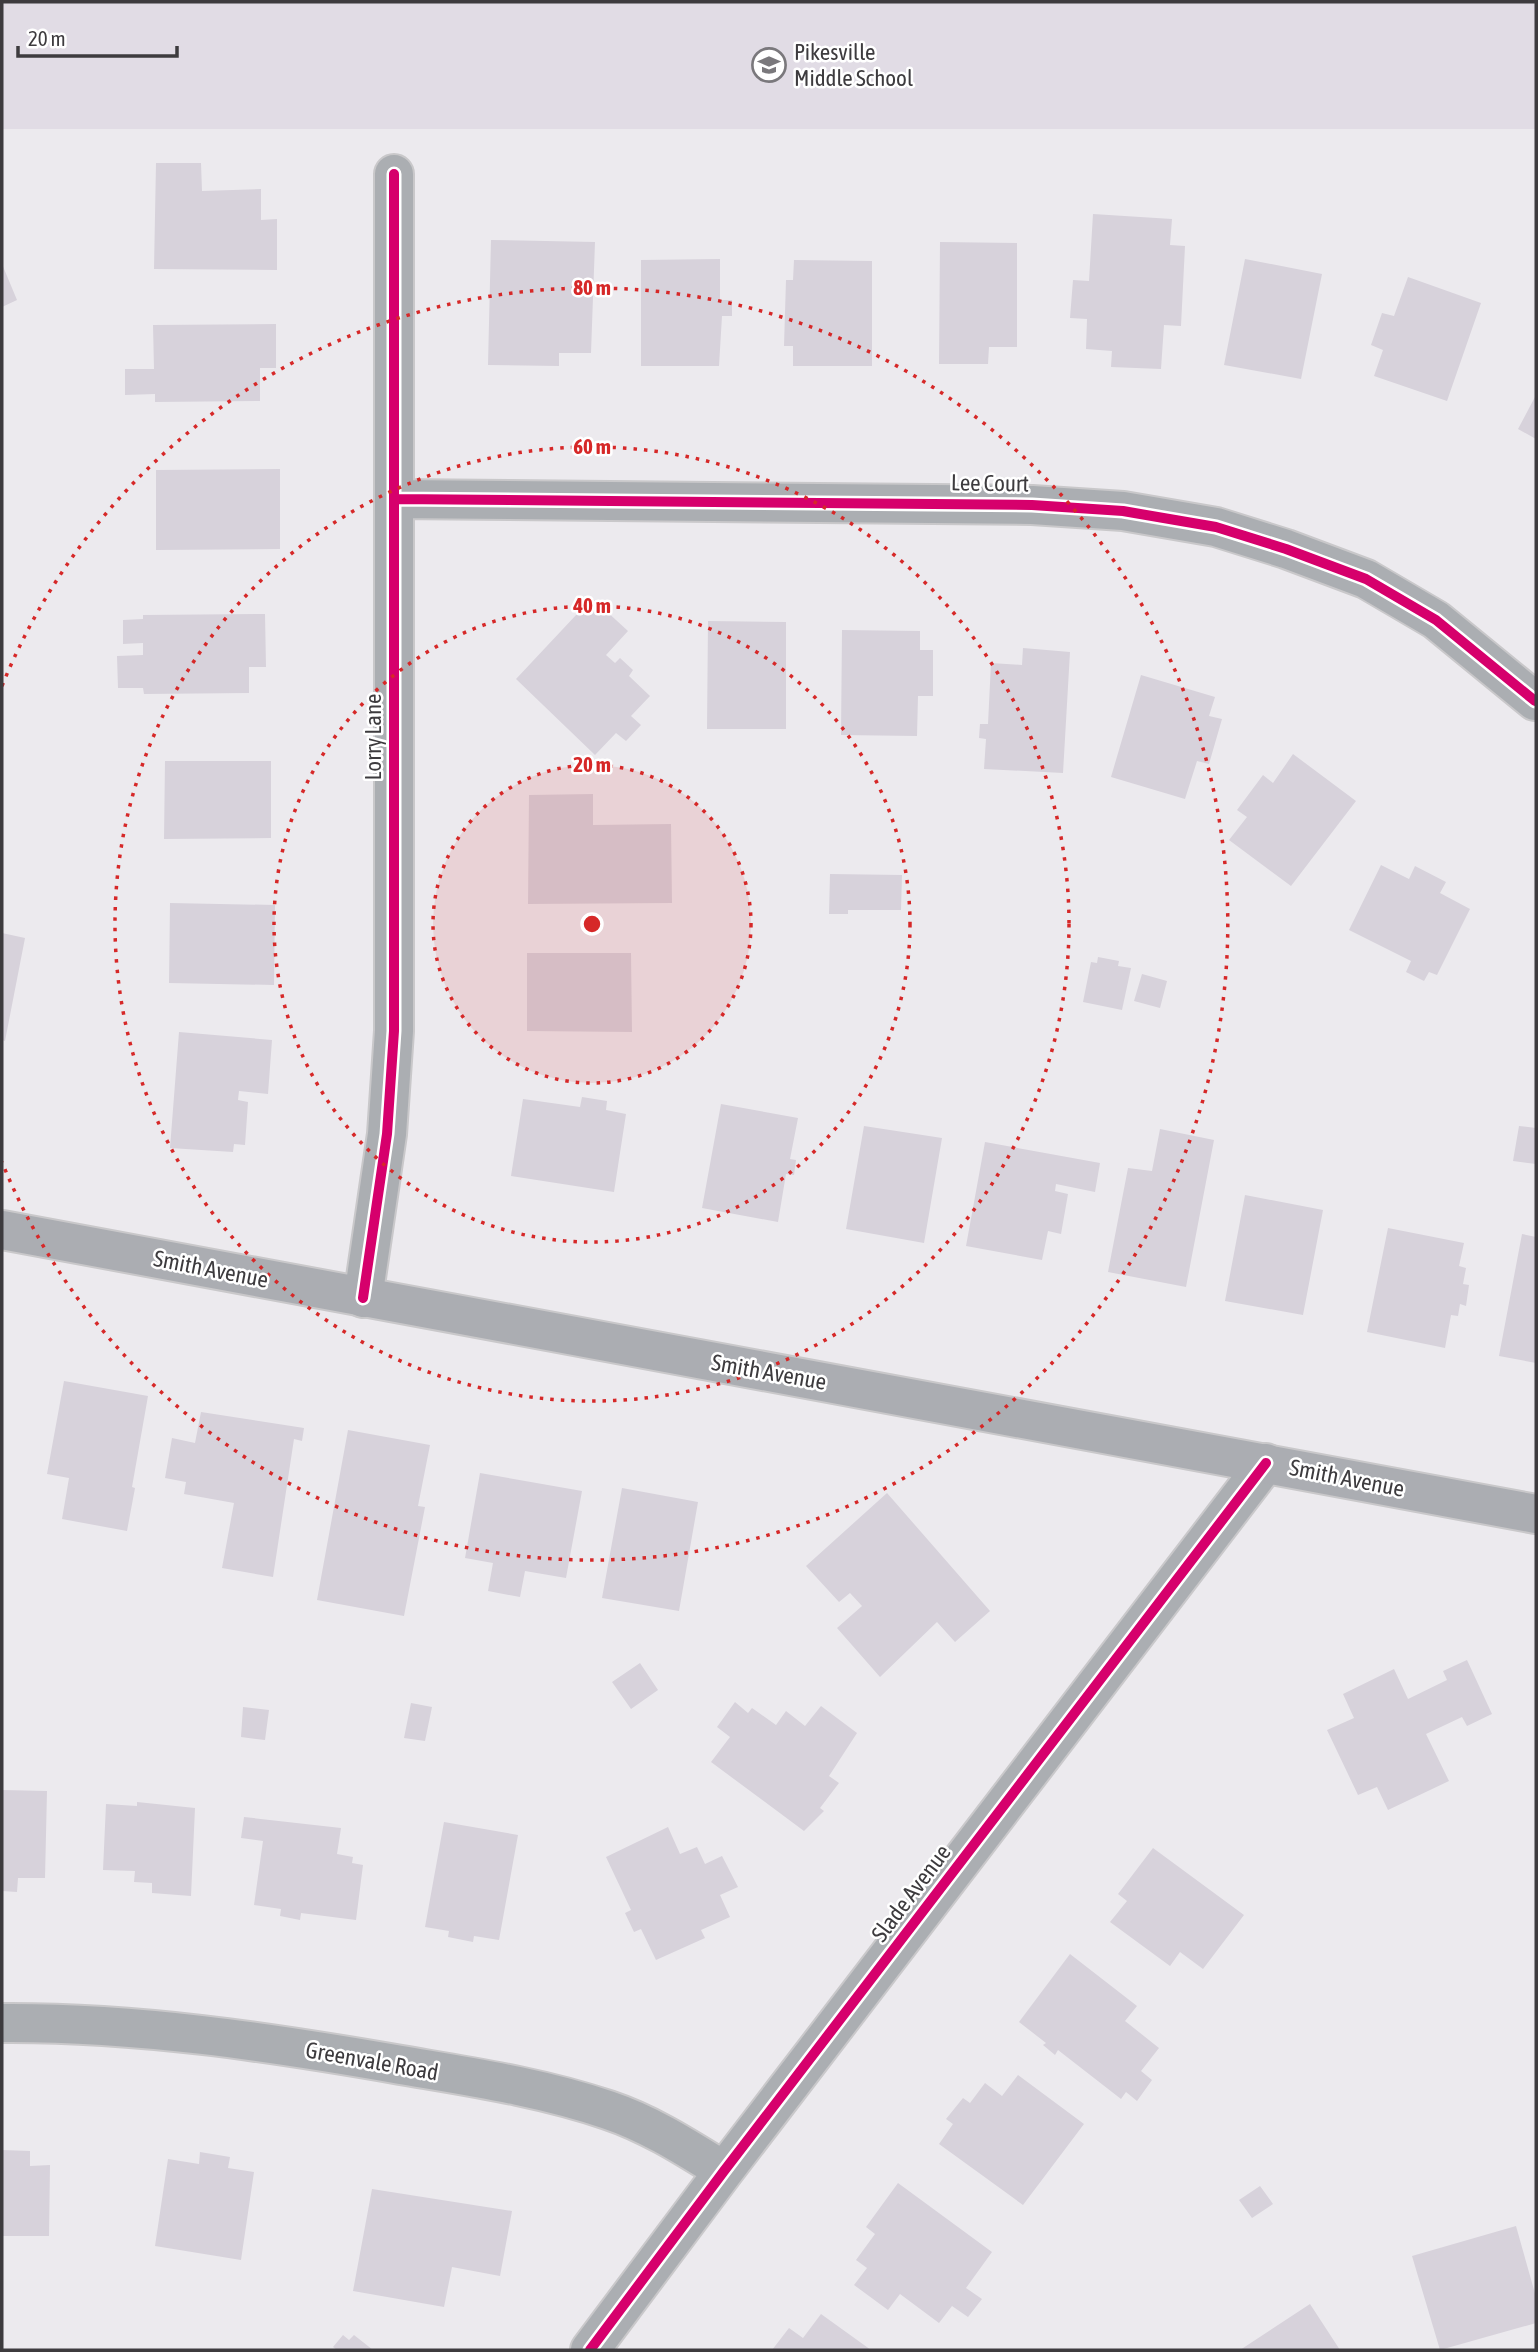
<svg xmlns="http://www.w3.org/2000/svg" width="1538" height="2352" font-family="'Asap Condensed',sans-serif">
<rect width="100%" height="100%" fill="#eceaee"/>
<path fill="#e1dce5" d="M 2,2 L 1536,2 L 1536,129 L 2,129 Z"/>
<path fill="#d7d2db" d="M 156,163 L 201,163 L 202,191 L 261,189 L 261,220 L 277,219 L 277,270 L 154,269 Z
M 1093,214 L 1172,219 L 1170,245 L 1185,246 L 1181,326 L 1164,325 L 1161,369 L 1111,367 L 1112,351 L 1086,349 L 1087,319 L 1070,318 L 1073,280 L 1089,281 Z
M 491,240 L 595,242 L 591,353 L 559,353 L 559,366 L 488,365 Z
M 940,242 L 1017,243 L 1017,347 L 989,347 L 988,364 L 939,364 Z
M 720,259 L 720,300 L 732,300 L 732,316 L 722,316 L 719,366 L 641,366 L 641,260 Z
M 1245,259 L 1322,274 L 1301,379 L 1224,365 Z
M 794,260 L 872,261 L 872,366 L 793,366 L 793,346 L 784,346 L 786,280 L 793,280 Z
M 2,264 L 17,300 L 2,307 Z
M 1408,277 L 1481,303 L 1447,401 L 1374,376 L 1383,350 L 1371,345 L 1382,313 L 1394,316 Z
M 276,324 L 276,368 L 260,368 L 260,401 L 155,402 L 155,394 L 125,395 L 125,369 L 154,369 L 153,325 Z
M 1536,395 L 1536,439 L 1518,429 Z
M 280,469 L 280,549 L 156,550 L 156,470 Z
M 592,598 L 628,631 L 606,655 L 615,663 L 620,658 L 633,670 L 629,676 L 650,696 L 631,716 L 641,725 L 626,741 L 616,733 L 595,755 L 516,679 Z
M 265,614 L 266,667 L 249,667 L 249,693 L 144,694 L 143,688 L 118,688 L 117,656 L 143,655 L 143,643 L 123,644 L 123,620 L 143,619 L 143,615 Z
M 708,621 L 786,622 L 786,729 L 707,729 Z
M 842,630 L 920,631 L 920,650 L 933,650 L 933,696 L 918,696 L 917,736 L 841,735 Z
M 1023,648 L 1070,652 L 1063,773 L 984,769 L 986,739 L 979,738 L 980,724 L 988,724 L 991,663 L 1022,665 Z
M 1141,675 L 1215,697 L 1209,716 L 1222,719 L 1209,764 L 1197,761 L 1185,799 L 1111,777 Z
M 1293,754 L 1356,801 L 1291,886 L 1229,840 L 1247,817 L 1237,810 L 1263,775 L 1273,783 Z
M 165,761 L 271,761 L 271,838 L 164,839 Z
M 593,794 L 593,825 L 671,824 L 672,903 L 528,904 L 529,795 Z
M 1381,865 L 1409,879 L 1415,866 L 1446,882 L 1440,893 L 1470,909 L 1437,975 L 1429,972 L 1424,981 L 1406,972 L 1411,961 L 1349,930 Z
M 830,874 L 902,875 L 901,910 L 848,910 L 848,914 L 829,914 Z
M 170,903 L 275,905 L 274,985 L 169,983 Z
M 2,933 L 25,938 L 5,1041 L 2,1040 Z
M 527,953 L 631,953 L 632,1032 L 527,1031 Z
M 1098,957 L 1119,961 L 1118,966 L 1131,968 L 1122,1010 L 1083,1002 L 1091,962 L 1097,963 Z
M 1142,974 L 1167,981 L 1160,1008 L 1134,1001 Z
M 179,1032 L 272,1040 L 268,1094 L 239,1091 L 238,1100 L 248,1102 L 245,1145 L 234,1144 L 233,1152 L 170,1148 Z
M 582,1097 L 607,1101 L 606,1110 L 626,1114 L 614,1192 L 511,1176 L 523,1099 L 580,1107 Z
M 721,1104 L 798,1118 L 790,1159 L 796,1160 L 794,1175 L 786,1174 L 778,1222 L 702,1208 Z
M 864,1126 L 942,1138 L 924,1243 L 846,1229 Z
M 1519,1126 L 1536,1128 L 1536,1164 L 1513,1161 Z
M 1160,1129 L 1214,1140 L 1186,1287 L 1108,1272 L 1128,1168 L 1152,1171 Z
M 985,1142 L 1100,1163 L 1095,1192 L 1056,1184 L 1055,1191 L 1068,1194 L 1061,1234 L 1048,1231 L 1042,1260 L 966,1246 Z
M 1245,1195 L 1323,1210 L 1303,1315 L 1225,1301 Z
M 1388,1228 L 1464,1243 L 1459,1266 L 1466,1268 L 1463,1284 L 1469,1285 L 1466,1306 L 1460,1304 L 1458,1316 L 1451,1315 L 1445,1348 L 1367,1332 Z
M 1522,1234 L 1536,1237 L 1536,1363 L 1499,1356 Z
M 64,1381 L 148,1396 L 132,1487 L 135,1488 L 127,1531 L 62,1519 L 69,1478 L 47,1474 Z
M 201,1412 L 304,1428 L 302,1441 L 294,1439 L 273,1577 L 222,1568 L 234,1503 L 184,1494 L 186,1482 L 165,1478 L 172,1438 L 195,1443 Z
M 348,1430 L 430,1445 L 418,1506 L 425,1507 L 404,1616 L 317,1600 Z
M 480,1473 L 582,1491 L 566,1578 L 525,1571 L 520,1597 L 488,1591 L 493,1563 L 465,1558 Z
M 622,1488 L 698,1502 L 679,1611 L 602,1598 Z
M 887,1493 L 990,1611 L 955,1642 L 937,1622 L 880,1677 L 837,1628 L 862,1606 L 850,1593 L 839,1602 L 806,1566 Z
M 1467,1660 L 1492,1714 L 1467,1726 L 1462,1717 L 1426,1734 L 1449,1781 L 1388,1810 L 1377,1787 L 1358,1795 L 1327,1730 L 1354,1718 L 1343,1694 L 1394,1669 L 1408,1699 L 1447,1680 L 1443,1671 Z
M 640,1663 L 658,1690 L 631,1709 L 612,1682 Z
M 735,1702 L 748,1713 L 752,1708 L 776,1725 L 786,1711 L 805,1726 L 821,1706 L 857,1733 L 829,1776 L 839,1783 L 820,1808 L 824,1811 L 804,1831 L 711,1762 L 730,1737 L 717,1727 Z
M 411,1703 L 432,1707 L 425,1741 L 404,1738 Z
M 243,1707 L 269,1710 L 265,1740 L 241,1737 Z
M 2,1790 L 47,1791 L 45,1878 L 18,1878 L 17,1892 L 2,1891 Z
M 137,1802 L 195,1808 L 191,1896 L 152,1893 L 152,1883 L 134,1882 L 135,1871 L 103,1870 L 106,1804 L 137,1806 Z
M 244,1817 L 341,1828 L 337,1854 L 353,1857 L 352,1863 L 363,1865 L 356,1920 L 301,1913 L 300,1920 L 280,1916 L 281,1909 L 254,1905 L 263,1841 L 241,1838 Z
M 444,1822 L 518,1835 L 499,1940 L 474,1936 L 473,1942 L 448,1937 L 449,1931 L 425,1927 Z
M 668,1827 L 680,1854 L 697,1847 L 705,1864 L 722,1856 L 738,1887 L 720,1895 L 730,1917 L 701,1930 L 705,1938 L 656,1960 L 641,1929 L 634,1932 L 625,1913 L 631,1910 L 606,1857 Z
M 1153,1848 L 1244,1915 L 1203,1969 L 1180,1952 L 1170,1966 L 1110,1922 L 1127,1901 L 1118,1894 Z
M 1070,1954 L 1137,2006 L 1125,2021 L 1159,2048 L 1141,2071 L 1152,2080 L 1137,2101 L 1126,2092 L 1121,2099 L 1058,2050 L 1055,2055 L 1043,2045 L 1046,2043 L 1019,2022 Z
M 1018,2075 L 1084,2124 L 1023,2205 L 939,2144 L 953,2124 L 946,2119 L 963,2098 L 970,2103 L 985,2083 L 1002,2096 Z
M 2,2150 L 30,2151 L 30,2166 L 50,2165 L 49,2236 L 2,2236 Z
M 200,2152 L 230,2157 L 228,2168 L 254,2172 L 241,2260 L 155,2246 L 168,2159 L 199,2164 Z
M 898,2183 L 992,2252 L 966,2288 L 982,2299 L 968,2317 L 952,2306 L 939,2323 L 900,2294 L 888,2310 L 854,2285 L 867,2268 L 856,2260 L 875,2234 L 866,2227 Z
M 1260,2186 L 1273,2204 L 1252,2218 L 1239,2200 Z
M 372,2189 L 512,2211 L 500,2276 L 452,2267 L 444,2307 L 353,2291 Z
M 1516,2226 L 1536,2297 L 1536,2323 L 1440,2350 L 1412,2256 Z
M 1310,2304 L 1340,2350 L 1240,2350 Z
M 821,2314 L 871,2350 L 772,2350 L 789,2328 L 803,2338 Z
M 343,2335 L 349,2340 L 354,2335 L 373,2350 L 337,2350 L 333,2347 Z"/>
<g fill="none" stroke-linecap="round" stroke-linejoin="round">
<g stroke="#c9c8ca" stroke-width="42">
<path id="minor" d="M 394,499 L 1032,505 L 1123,511 L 1216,527 L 1286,549 L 1366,579 L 1436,620 L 1535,701
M 363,1298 L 387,1134 L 394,1031 L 394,174
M 2,2023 C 136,2022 269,2042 401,2065 C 471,2077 540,2087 608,2110 C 650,2124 687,2148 724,2171
M 590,2350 L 724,2171 L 1266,1463"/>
</g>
<g stroke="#c9c8ca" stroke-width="42">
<path id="secondary" d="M 2,1230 L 1536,1514"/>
</g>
<use href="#minor" stroke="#abaeb2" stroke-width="38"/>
<use href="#secondary" stroke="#abadb2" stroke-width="38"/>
<g stroke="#fff" stroke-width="15">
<path id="cycleway" d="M 394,499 L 1032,505 L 1123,511 L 1216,527 L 1286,549 L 1366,579 L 1436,620 L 1535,701
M 363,1298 L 387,1134 L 394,1031 L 394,174
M 590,2350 L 724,2171 L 1266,1463"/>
</g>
<use href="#cycleway" stroke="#d6006c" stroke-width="10"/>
</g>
<circle cx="592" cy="924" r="159" fill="#d62828" fill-opacity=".12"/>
<g fill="none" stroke="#d62828" stroke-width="3.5" stroke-dasharray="3.5 7">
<circle cx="592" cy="924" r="159"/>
<circle cx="592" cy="924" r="318"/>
<circle cx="592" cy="924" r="477"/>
<path d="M2 686A636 636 0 1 1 2 1162"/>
</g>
<defs>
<g id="school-ring" transform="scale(1.75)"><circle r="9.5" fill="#fff" stroke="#7a787c" stroke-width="1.5"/><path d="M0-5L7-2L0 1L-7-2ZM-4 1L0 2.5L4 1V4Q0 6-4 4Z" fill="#7a787c"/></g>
</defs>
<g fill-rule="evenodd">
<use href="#school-ring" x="769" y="65"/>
</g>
<g text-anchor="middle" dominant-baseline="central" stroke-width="5" stroke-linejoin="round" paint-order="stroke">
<g font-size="23" fill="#3d3b3e" stroke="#fff" text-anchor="start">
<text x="794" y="52">Pikesville<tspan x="794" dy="26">Middle School</tspan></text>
</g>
<g font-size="23" fill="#3d3b3e" stroke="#fff">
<text transform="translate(990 483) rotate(1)">Lee Court</text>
<text transform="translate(373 737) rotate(-90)">Lorry Lane</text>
<text transform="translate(211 1269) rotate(11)">Smith Avenue</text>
<text transform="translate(769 1372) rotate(10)">Smith Avenue</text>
<text transform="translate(1347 1478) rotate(11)">Smith Avenue</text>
<text transform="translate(911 1893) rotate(-53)">Slade Avenue</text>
<text transform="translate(372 2061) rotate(10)">Greenvale Road</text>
</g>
</g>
<circle cx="592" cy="924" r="10" fill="#d62828" stroke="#fff" stroke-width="3.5"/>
<g font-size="21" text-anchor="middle" font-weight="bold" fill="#d62828" stroke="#fff" stroke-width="5" stroke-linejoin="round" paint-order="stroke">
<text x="592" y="295">80 m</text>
<text x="592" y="454">60 m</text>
<text x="592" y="613">40 m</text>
<text x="592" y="772">20 m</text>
</g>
<rect width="1538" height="2352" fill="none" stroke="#3d3b3e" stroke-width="7"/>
<path d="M18 46v10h159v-10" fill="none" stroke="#3d3b3e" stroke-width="3.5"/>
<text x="28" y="46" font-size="21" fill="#3d3b3e" stroke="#ffffff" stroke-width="5" paint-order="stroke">20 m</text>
</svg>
